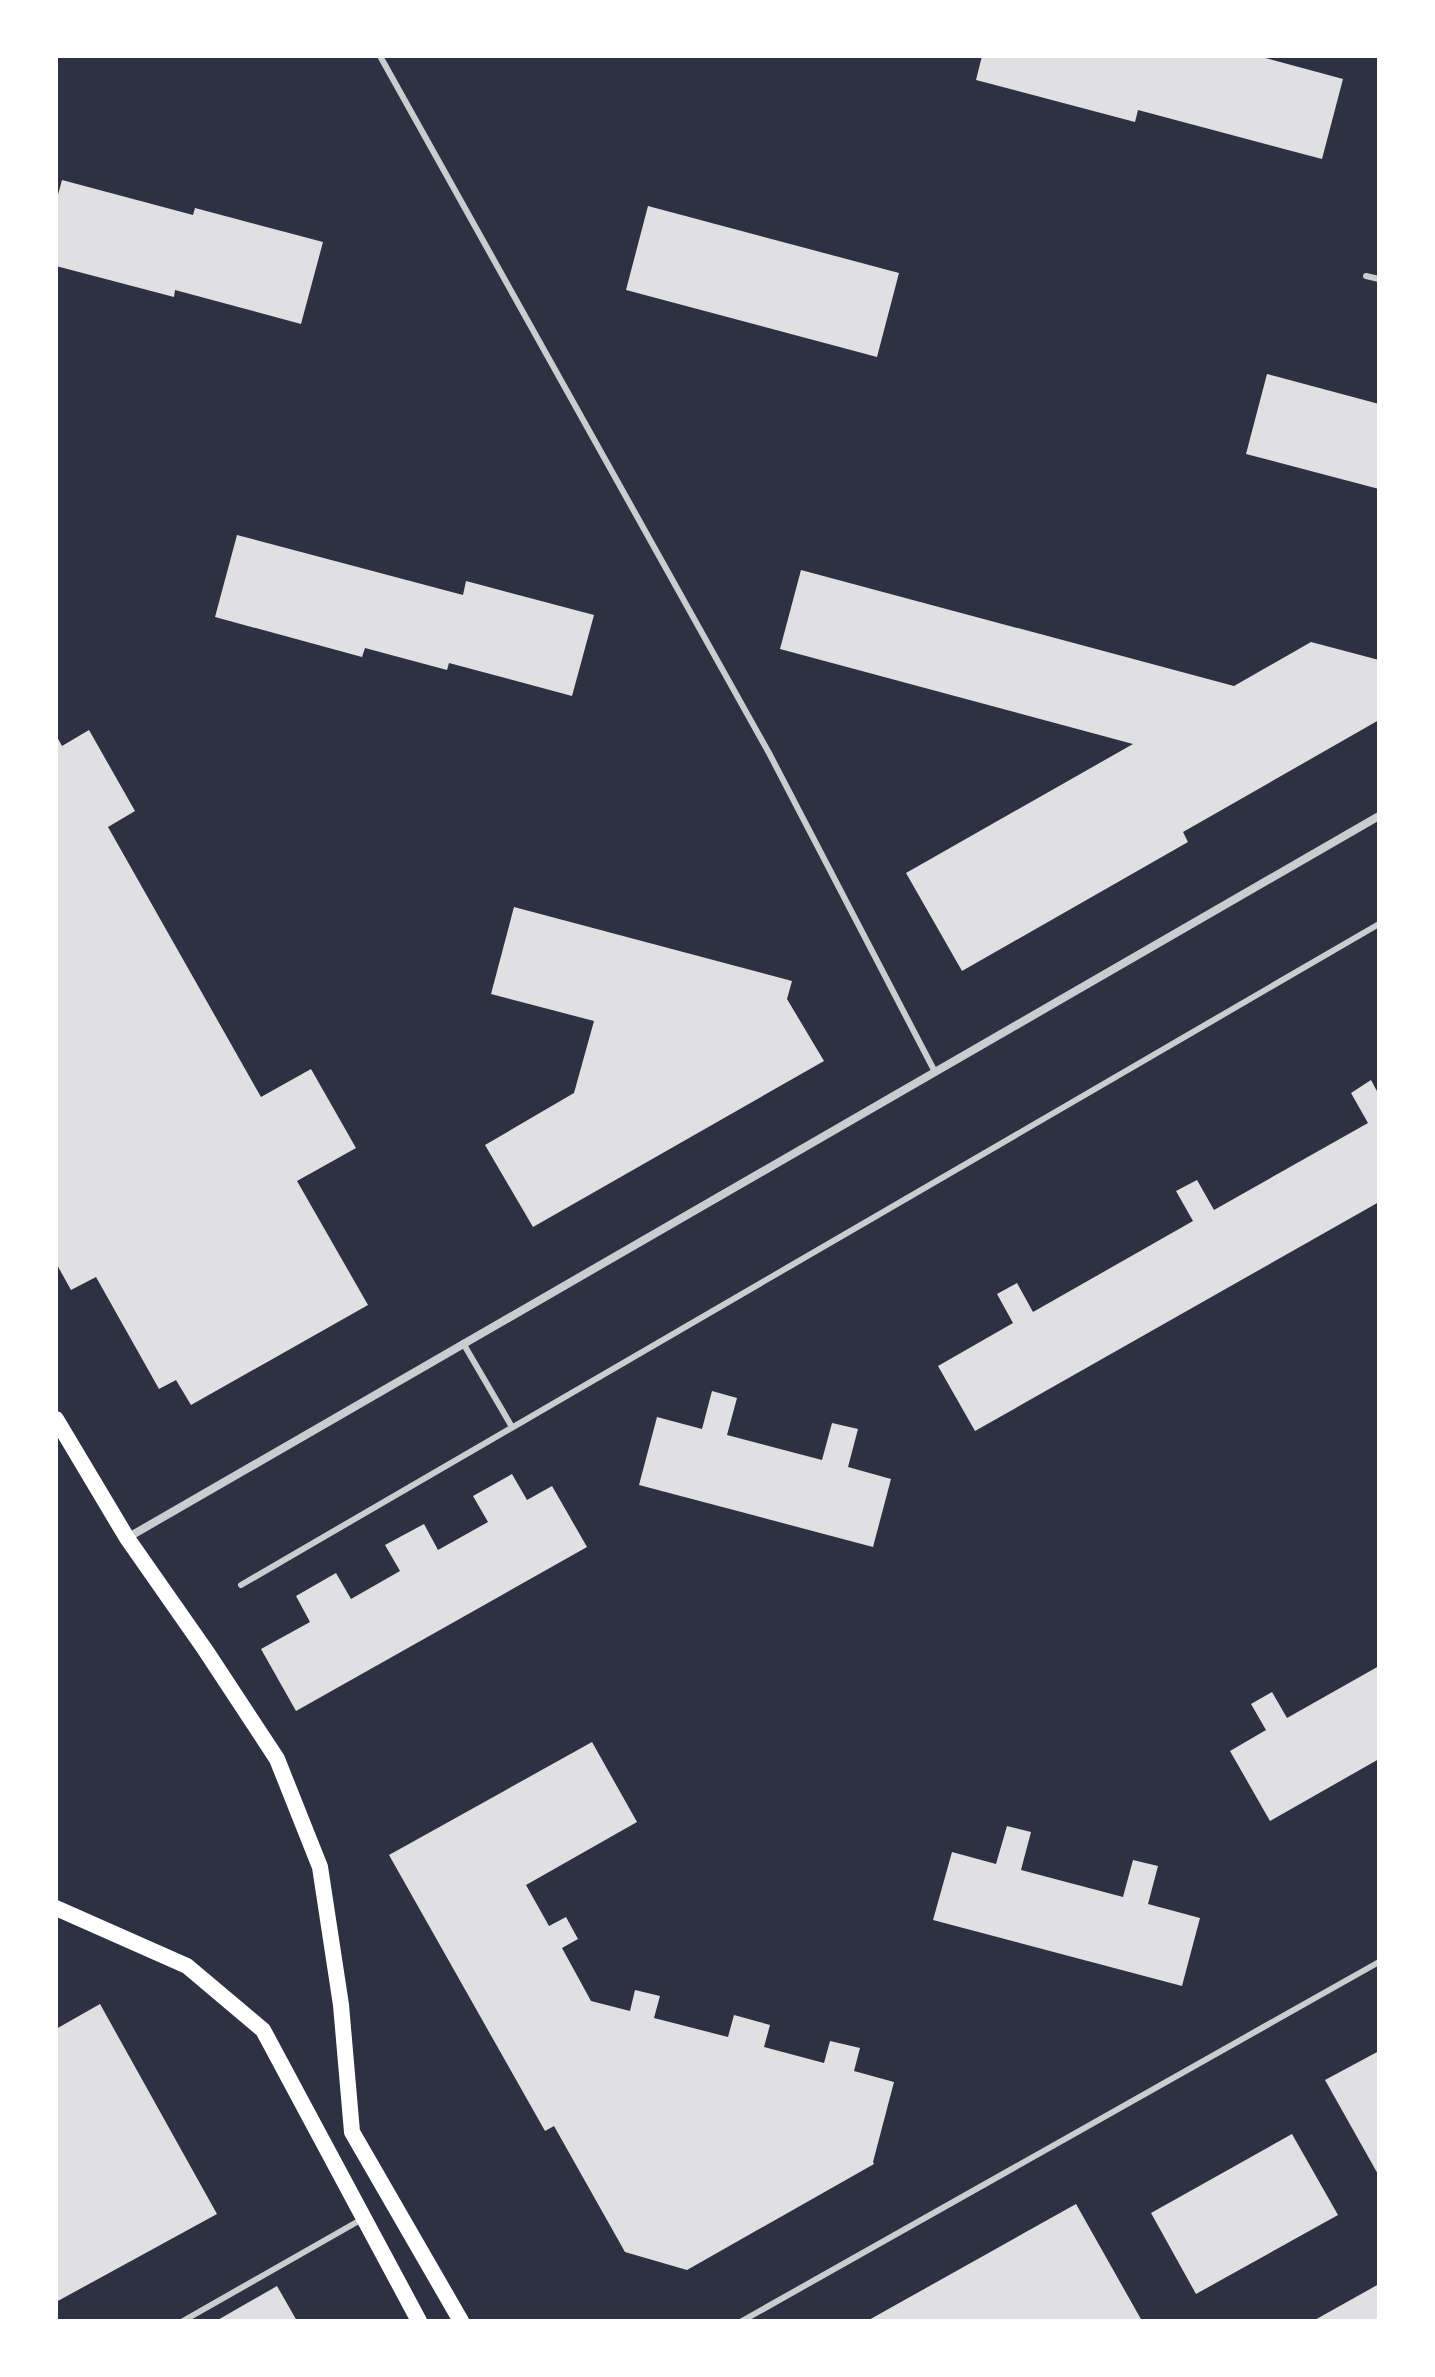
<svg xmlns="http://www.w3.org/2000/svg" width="1435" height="2377" font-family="Merriweather,serif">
<rect width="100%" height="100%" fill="#2d3142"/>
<path fill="#e0e0e3" d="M 982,56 L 1258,56 L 1343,79 L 1322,159 L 1138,110 L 1135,122 L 976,80 Z
M 62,180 L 193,215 L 195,208 L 323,242 L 301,324 L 175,290 L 174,297 L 56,266 L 56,202 Z
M 648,206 L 899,273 L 877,357 L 626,290 Z
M 1267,374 L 1379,404 L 1379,489 L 1246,454 Z
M 237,535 L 463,595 L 466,581 L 594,615 L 572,696 L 449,663 L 447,670 L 365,648 L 362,657 L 215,617 Z
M 801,570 L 1234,686 L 1311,642 L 1379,660 L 1379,720 L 1183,832 L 1188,842 L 962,971 L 906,873 L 1133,744 L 780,649 Z
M 89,730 L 135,811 L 108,827 L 261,1097 L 311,1069 L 356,1148 L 297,1181 L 368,1305 L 191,1405 L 176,1380 L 159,1389 L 96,1277 L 71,1290 L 56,1263 L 56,735 L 62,746 Z
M 514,907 L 792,981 L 787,999 L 824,1061 L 533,1227 L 485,1145 L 574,1093 L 594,1021 L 491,994 Z
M 1371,1080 L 1379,1095 L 1379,1202 L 975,1431 L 938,1366 L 1013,1323 L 997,1294 L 1017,1283 L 1033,1312 L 1193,1221 L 1176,1191 L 1197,1180 L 1214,1210 L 1368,1123 L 1351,1093 Z
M 712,1391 L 737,1398 L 727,1435 L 822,1460 L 832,1423 L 858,1429 L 848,1467 L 891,1479 L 873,1547 L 639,1485 L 657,1417 L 702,1429 Z
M 512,1474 L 527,1500 L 552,1486 L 587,1547 L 296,1711 L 261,1649 L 310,1622 L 296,1596 L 336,1573 L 351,1599 L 400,1571 L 385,1545 L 424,1524 L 438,1550 L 488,1522 L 473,1496 Z
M 1379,1666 L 1379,1759 L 1270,1821 L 1230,1751 L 1266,1730 L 1251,1704 L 1272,1692 L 1287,1718 Z
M 592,1742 L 637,1822 L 526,1885 L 549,1926 L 566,1917 L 578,1939 L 562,1948 L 591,2001 L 630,2011 L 635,1990 L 660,1996 L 654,2018 L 728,2037 L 734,2015 L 770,2025 L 764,2047 L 824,2063 L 830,2041 L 860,2048 L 854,2071 L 894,2082 L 873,2162 L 874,2164 L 687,2270 L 625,2252 L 554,2126 L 545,2131 L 389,1855 Z
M 1007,1826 L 1031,1832 L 1021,1870 L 1123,1897 L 1133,1860 L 1158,1866 L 1148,1904 L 1200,1918 L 1182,1986 L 933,1920 L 952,1852 L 996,1864 Z
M 100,2004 L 217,2214 L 56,2302 L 56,2029 Z
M 1379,2051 L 1379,2176 L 1325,2080 Z
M 1292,2134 L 1338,2215 L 1196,2294 L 1151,2213 Z
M 1076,2204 L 1142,2321 L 867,2321 Z
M 1379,2284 L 1379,2321 L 1313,2321 Z
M 277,2286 L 297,2321 L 216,2321 Z"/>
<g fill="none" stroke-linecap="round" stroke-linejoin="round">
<path stroke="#caccd0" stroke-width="6" d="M 380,56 L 769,753 L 935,1072
M 1366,276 L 1379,279
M 463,1343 L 512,1427
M 241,1585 L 1379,924
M 183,2321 L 364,2218
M 742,2321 L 1379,1962"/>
<path stroke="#caccd0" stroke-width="8" d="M 127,1538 L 1379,816"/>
<path stroke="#fff" stroke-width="16" d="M 56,1419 L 127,1538 L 206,1651 L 277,1759 L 320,1867 L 341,2005 L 352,2132 L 461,2321
M 56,1908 L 187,1966 L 263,2030 L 419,2321"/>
</g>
<rect width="1435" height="2377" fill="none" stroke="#ffffff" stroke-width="116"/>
</svg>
